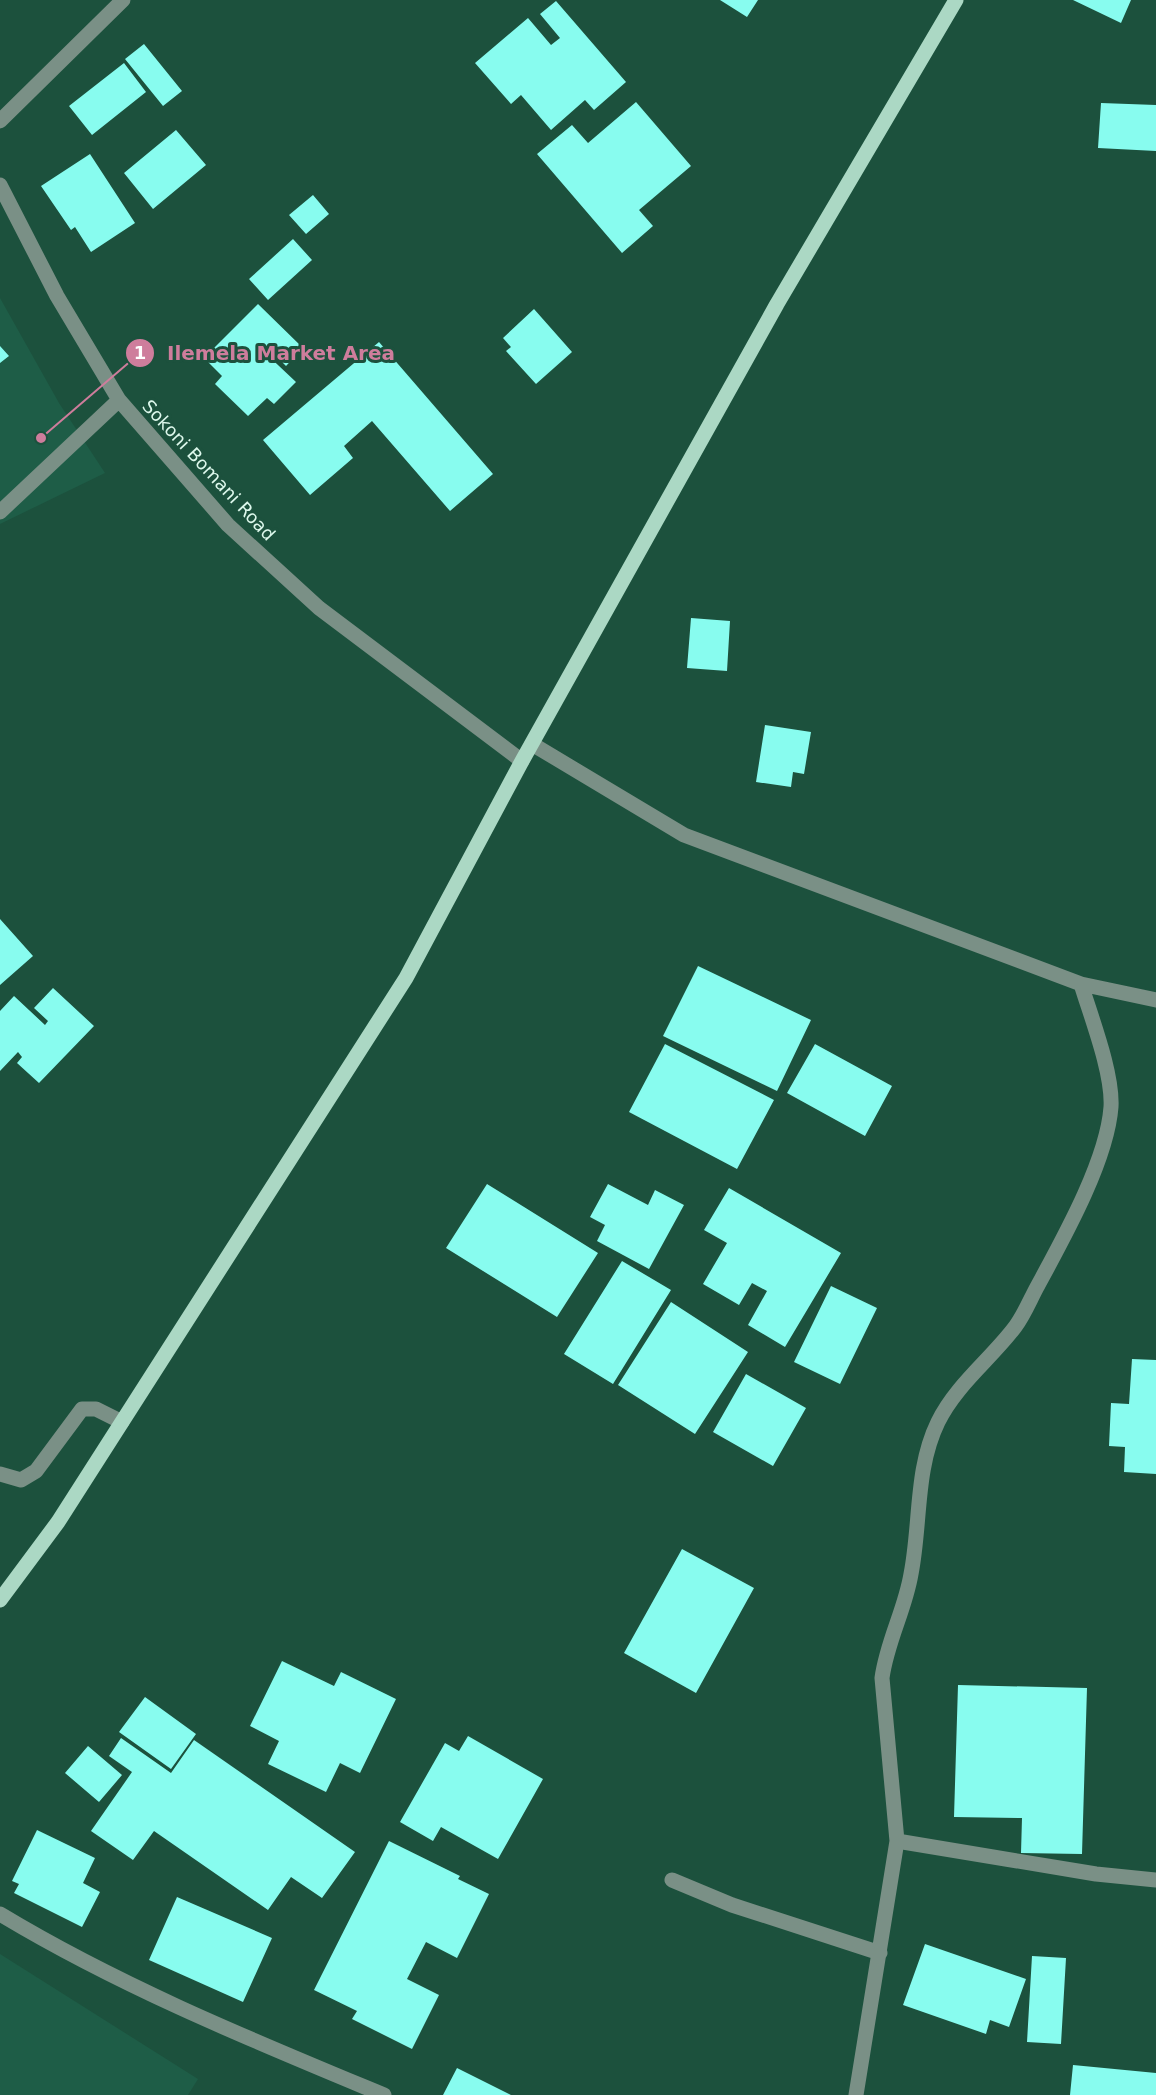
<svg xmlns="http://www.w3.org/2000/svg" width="1156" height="2095" font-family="'DejaVu Sans',sans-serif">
<rect width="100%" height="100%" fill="#1c513d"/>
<path fill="#1e5d47" d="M 0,298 L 59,403 L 105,473 L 0,524 Z
M 0,1954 L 198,2079 L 188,2095 L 0,2095 Z"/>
<path fill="#88fcef" d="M 720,0 L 758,0 L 747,17 Z
M 1073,0 L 1131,0 L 1121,23 Z
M 556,1 L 626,82 L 594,110 L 585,100 L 551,130 L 521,95 L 511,104 L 475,63 L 528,18 L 551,45 L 560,38 L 540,14 Z
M 144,44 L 182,91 L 163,106 L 125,59 Z
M 124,63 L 146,92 L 92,135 L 69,106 Z
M 636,102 L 691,166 L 639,210 L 653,226 L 622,253 L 537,154 L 572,125 L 588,143 Z
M 1101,103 L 1156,105 L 1156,151 L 1098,148 Z
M 176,130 L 206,165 L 153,209 L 124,173 Z
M 90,154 L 135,223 L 91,252 L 75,227 L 71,230 L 41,186 Z
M 313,195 L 329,214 L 306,234 L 289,215 Z
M 293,239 L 312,260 L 268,300 L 249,279 Z
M 258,304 L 303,348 L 286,366 L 265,345 L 261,349 L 296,382 L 274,404 L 267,398 L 248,416 L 215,384 L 222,376 L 204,358 Z
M 534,309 L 572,352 L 536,384 L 506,351 L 511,347 L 503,338 Z
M 379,342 L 493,474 L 450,511 L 372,421 L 344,446 L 353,458 L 310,495 L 263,440 Z
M 0,346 L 9,356 L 0,363 Z
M 691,618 L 730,621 L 727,671 L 687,668 Z
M 765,725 L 811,732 L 804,774 L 793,772 L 791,787 L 756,782 Z
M 0,919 L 33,956 L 0,985 Z
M 698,966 L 811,1020 L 777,1091 L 663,1036 Z
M 53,988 L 94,1026 L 39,1083 L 17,1063 L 22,1057 L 18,1052 L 0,1071 L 0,1011 L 14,996 L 45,1025 L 48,1021 L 34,1008 Z
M 665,1044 L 774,1100 L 737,1169 L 629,1112 Z
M 815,1044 L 892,1086 L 865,1136 L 787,1093 Z
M 487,1184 L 598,1253 L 557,1317 L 446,1248 Z
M 608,1184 L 648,1205 L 655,1190 L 684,1205 L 649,1269 L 597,1241 L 605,1225 L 590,1217 Z
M 729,1188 L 841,1253 L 785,1347 L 748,1325 L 767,1291 L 752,1283 L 739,1305 L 703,1284 L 727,1243 L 704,1230 Z
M 622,1261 L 671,1290 L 613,1384 L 564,1354 Z
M 831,1286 L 877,1308 L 840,1384 L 794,1362 Z
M 671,1302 L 748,1352 L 695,1434 L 618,1385 Z
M 1132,1359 L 1156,1360 L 1156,1474 L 1124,1472 L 1125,1447 L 1109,1446 L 1111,1403 L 1129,1404 Z
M 746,1374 L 806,1408 L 773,1466 L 713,1432 Z
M 682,1549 L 754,1588 L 696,1693 L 624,1653 Z
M 282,1661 L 334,1686 L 341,1672 L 396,1699 L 360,1773 L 340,1763 L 326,1792 L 268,1764 L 279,1741 L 250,1726 Z
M 958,1685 L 1087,1688 L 1082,1854 L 1021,1853 L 1022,1818 L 954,1817 Z
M 145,1697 L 196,1734 L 171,1769 L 119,1732 Z
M 468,1736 L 543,1779 L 498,1859 L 441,1827 L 433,1841 L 400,1822 L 445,1743 L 459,1751 Z
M 121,1738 L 171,1773 L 194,1740 L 355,1852 L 322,1898 L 291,1877 L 268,1910 L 154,1831 L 133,1860 L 91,1831 L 132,1772 L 109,1756 Z
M 88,1746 L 122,1775 L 99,1802 L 65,1773 Z
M 37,1830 L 95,1858 L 83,1883 L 100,1892 L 82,1927 L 14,1893 L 19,1884 L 12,1881 Z
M 389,1841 L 460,1876 L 458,1879 L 489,1894 L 457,1958 L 426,1942 L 407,1979 L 439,1995 L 412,2049 L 352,2019 L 357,2011 L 314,1990 Z
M 177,1897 L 272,1938 L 243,2002 L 149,1960 Z
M 925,1944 L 1026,1979 L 1009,2027 L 990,2020 L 986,2034 L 903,2005 Z
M 1032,1956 L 1066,1958 L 1061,2044 L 1027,2042 Z
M 1073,2065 L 1156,2073 L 1156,2095 L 1070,2095 Z
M 457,2068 L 511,2095 L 443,2095 Z"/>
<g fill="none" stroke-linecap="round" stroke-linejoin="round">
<path stroke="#7a9086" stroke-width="15" d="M 0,121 L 123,0
M 0,185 L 57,296 L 119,400 L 228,525 L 319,608 L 522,761
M 0,512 L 119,400
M 532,744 L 684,835 L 1081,984 L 1156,1000
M 0,1474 L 21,1480 L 36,1471 L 82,1409 L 96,1409 L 122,1422
M 897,1841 L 1096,1874 L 1156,1880
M 672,1880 L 732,1905 L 880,1953
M 0,1914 C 121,1987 254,2041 384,2095
M 856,2095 L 897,1841 L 882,1678 C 887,1641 905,1610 911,1574 C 921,1523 915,1469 938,1422 C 956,1385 991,1359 1015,1327 C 1024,1315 1030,1300 1037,1287 C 1063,1239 1107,1161 1111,1107 C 1113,1073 1091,1017 1081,984"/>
<path stroke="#abd8c4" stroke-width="15" d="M 0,1600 L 58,1522 L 406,978 L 522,761 L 777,304 L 956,0"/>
</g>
<g text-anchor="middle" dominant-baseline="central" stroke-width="6" stroke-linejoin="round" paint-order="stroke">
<g font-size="18" fill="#ddf8ec" stroke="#1c513d">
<text transform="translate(209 470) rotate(47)">Sokoni Bomani Road</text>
</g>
</g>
<path fill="none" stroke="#ce7d9c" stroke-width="2" d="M41 438L140 353"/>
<g fill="#ce7d9c" stroke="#1c513d" stroke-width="2">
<circle cx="41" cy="438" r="6"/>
<circle cx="140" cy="353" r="15"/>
</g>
<g font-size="18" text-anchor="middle" font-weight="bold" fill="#fff">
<text x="140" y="359">1</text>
</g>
<g font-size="20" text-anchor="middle" font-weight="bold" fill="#ce7d9c" stroke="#1c513d" stroke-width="6" stroke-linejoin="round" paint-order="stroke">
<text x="281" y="360">Ilemela Market Area</text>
</g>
</svg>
